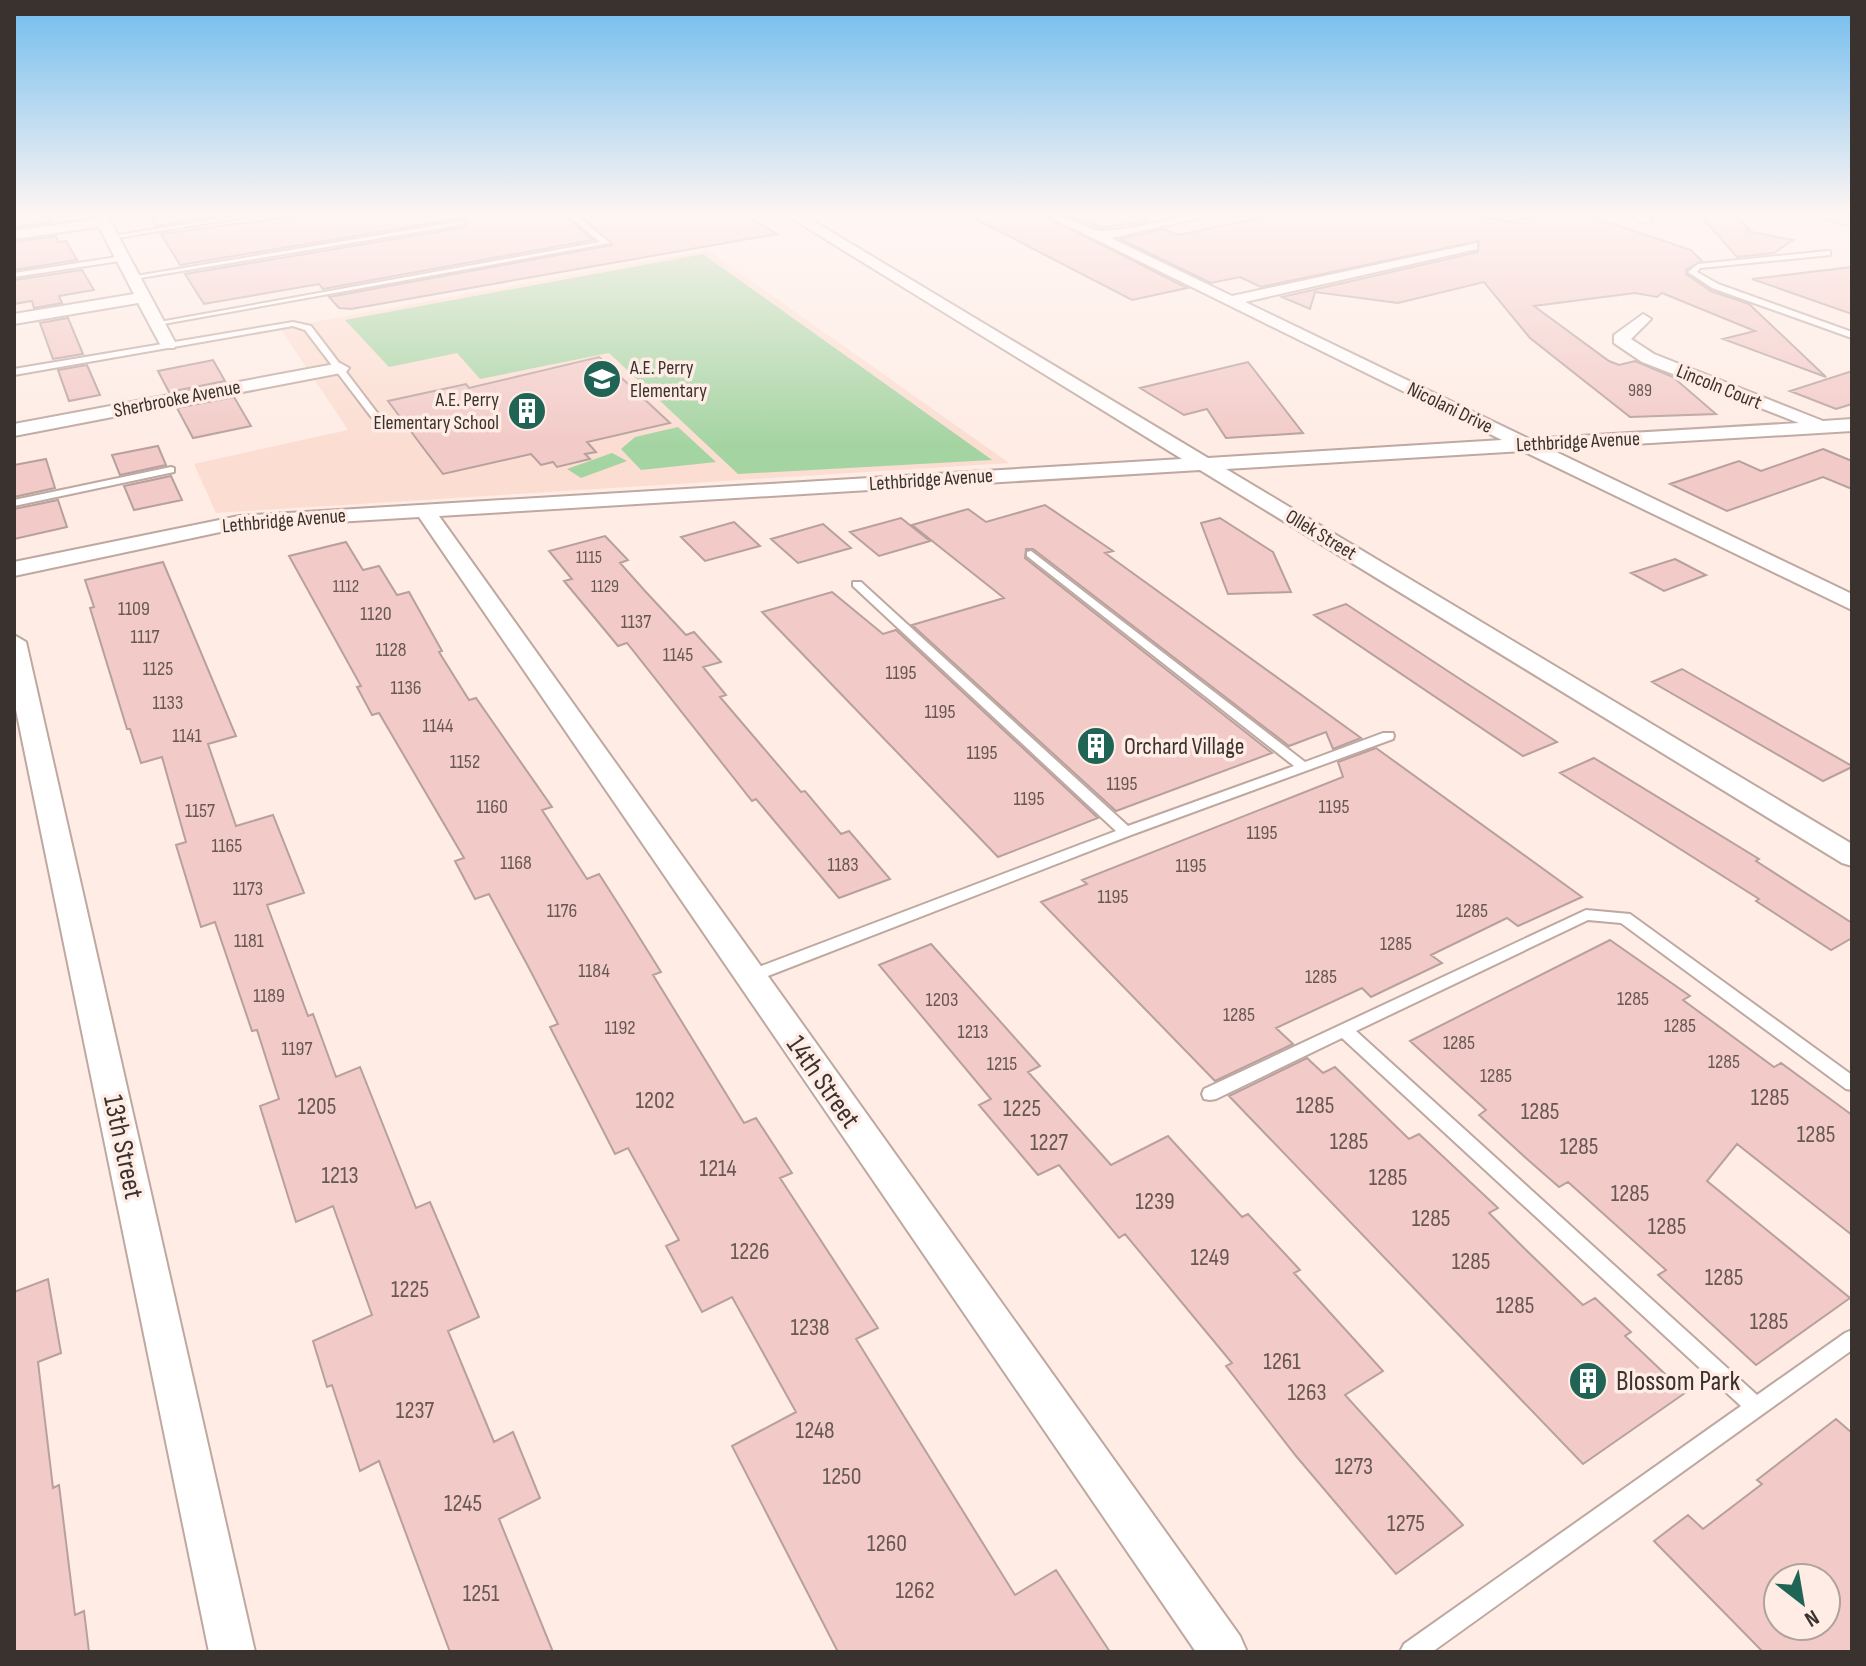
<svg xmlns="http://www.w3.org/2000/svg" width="1866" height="1666" font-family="'Sofia Sans Condensed',sans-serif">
<rect width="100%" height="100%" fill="#feece5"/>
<path fill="#fbddd1" d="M 708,250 L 1009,463 L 216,513 L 194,464 L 348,430 L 280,328 Z"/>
<path fill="#a4d4a2" d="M 703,254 L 992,460 L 738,474 L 609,353 L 480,379 L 457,353 L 389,367 L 345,320 Z
M 678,427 L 716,462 L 641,470 L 621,449 L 635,437 Z
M 612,453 L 627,461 L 581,478 L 567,469 Z"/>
<path fill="#f2cac7" stroke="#b7a09e" stroke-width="2" fill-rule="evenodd" d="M 48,213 L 51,222 L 14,228 L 14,216 Z
M 159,213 L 226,213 L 226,214 L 156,226 L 151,218 L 161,217 Z
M 320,213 L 562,213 L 593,240 L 323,289 L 319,284 L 204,304 L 185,274 L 466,227 L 468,222 L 462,218 L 180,265 L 161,234 Z
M 578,213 L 743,213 L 777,234 L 351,309 L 339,308 L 329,297 L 612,245 Z
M 964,213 L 1039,213 L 1187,288 L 1132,300 Z
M 1062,213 L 1130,213 L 1147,221 L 1102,228 Z
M 1284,213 L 1453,213 L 1512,222 L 1549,213 L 1581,213 L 1691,250 L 1702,261 L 1686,270 L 1686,274 L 1711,291 L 1749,304 L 1826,377 L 1723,339 L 1755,331 L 1662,293 L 1657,297 L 1635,293 L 1534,306 L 1609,361 L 1619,365 L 1635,361 L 1673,377 L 1716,414 L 1630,417 L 1530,338 L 1484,282 L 1398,303 L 1315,292 L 1310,309 L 1282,297 L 1478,252 L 1479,241 L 1261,287 L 1240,277 L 1211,283 L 1120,239 L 1164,229 L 1178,235 Z
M 1698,213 L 1734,213 L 1749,229 L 1747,231 L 1793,240 L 1774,253 L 1737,257 Z
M 56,236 L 58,242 L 66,241 L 77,260 L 14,270 L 14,242 Z
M 1852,267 L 1852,314 L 1752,279 Z
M 82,270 L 94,290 L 59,296 L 62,303 L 34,308 L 32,301 L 14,304 L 14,280 Z
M 68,318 L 83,354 L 53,359 L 40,323 Z
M 599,357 L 670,423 L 587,442 L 596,452 L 585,454 L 590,459 L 557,467 L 553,462 L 541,465 L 531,454 L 443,474 L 388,401 L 466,384 L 469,388 Z
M 213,360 L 225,381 L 169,392 L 158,371 Z
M 1248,362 L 1303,433 L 1226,438 L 1207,409 L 1184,415 L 1140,388 Z
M 87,365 L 100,395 L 69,401 L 58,370 Z
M 1852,371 L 1852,404 L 1836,409 L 1790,391 Z
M 234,397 L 251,426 L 193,438 L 177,408 Z
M 158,446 L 166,465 L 120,475 L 112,455 Z
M 1823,449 L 1852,461 L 1852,489 L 1823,477 L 1727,511 L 1670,484 L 1739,461 L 1761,471 Z
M 46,459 L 55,488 L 14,497 L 14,465 Z
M 171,476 L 182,500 L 134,510 L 124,486 Z
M 58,500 L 67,527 L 14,539 L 14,509 Z
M 1045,505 L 1113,551 L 1105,553 L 1361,738 L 1333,749 L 1326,732 L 1289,746 L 1033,549 L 1026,549 L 1025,558 L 1272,753 L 1116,811 L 912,625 L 1004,598 L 912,525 L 968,509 L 986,522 Z
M 901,518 L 930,541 L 879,556 L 850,532 Z
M 1220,518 L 1273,552 L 1291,592 L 1228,594 L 1201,523 Z
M 734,522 L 760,546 L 705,561 L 681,537 Z
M 823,524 L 851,548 L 798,563 L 771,539 Z
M 605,536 L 628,560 L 620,563 L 645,591 L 686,635 L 694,632 L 721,662 L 703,667 L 726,695 L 720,697 L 801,792 L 805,791 L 841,834 L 849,831 L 890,879 L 839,898 L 756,799 L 752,801 L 627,643 L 618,646 L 594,617 L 564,581 L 572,579 L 549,551 Z
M 346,542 L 363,570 L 379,566 L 397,595 L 409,592 L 442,651 L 439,652 L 469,700 L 476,698 L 552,807 L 542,810 L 587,879 L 599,874 L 624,913 L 661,972 L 653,975 L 744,1123 L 756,1118 L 792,1173 L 780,1178 L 878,1328 L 856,1339 L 1015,1595 L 1056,1570 L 1110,1652 L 838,1652 L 732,1446 L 796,1412 L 732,1297 L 702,1312 L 666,1246 L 679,1240 L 628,1148 L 615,1154 L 550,1027 L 558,1024 L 529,968 L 489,894 L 475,899 L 455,861 L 464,858 L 379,713 L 372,715 L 357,687 L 361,686 L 289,556 Z
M 1675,559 L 1706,575 L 1664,591 L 1631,573 Z
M 163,562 L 236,736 L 208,744 L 236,826 L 273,815 L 304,893 L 267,905 L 308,1016 L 313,1014 L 336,1077 L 360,1067 L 416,1208 L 430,1202 L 479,1317 L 448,1331 L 494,1442 L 513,1432 L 540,1498 L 499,1519 L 553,1652 L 450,1652 L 379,1461 L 360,1471 L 332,1385 L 327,1387 L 313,1341 L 372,1315 L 333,1206 L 296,1222 L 260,1106 L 279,1099 L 257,1030 L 252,1031 L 215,922 L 201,927 L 176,845 L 186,842 L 162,757 L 141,763 L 130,729 L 127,729 L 90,608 L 94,607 L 85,580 Z
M 832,592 L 883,634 L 896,630 L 1098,818 L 998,857 L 762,612 Z
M 1346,604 L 1466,683 L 1557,742 L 1523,756 L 1314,615 Z
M 1682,669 L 1852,766 L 1852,767 L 1823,781 L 1652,682 Z
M 1376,748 L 1582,897 L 1518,926 L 1507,918 L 1431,955 L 1442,963 L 1398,984 L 1371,997 L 1362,988 L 1276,1028 L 1293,1044 L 1215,1081 L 1041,902 L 1087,884 L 1082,880 L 1343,777 L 1338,762 Z
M 1594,758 L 1759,859 L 1756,861 L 1852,923 L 1852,938 L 1831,950 L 1756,901 L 1759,899 L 1560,773 Z
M 1610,940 L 1690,996 L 1683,1000 L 1774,1067 L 1781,1063 L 1852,1115 L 1852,1235 L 1737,1144 L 1707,1181 L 1850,1298 L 1756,1365 L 1658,1275 L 1666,1270 L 1568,1182 L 1559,1187 L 1527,1159 L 1479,1115 L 1486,1110 L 1410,1041 Z
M 931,944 L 1040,1066 L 1028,1072 L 1111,1165 L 1168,1136 L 1242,1217 L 1248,1214 L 1300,1270 L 1294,1273 L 1383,1371 L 1345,1395 L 1463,1525 L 1396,1574 L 1296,1456 L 1226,1366 L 1232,1363 L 1125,1234 L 1119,1238 L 1059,1165 L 1038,1175 L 979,1105 L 991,1099 L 879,965 Z
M 1307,1058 L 1323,1073 L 1335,1067 L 1409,1139 L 1419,1134 L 1498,1208 L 1489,1213 L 1524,1248 L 1583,1305 L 1595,1298 L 1631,1332 L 1625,1336 L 1685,1393 L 1583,1464 L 1229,1096 Z
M 48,1279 L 61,1353 L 38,1362 L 53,1488 L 59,1485 L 75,1615 L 84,1611 L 89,1652 L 14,1652 L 14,1292 Z
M 1836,1419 L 1852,1433 L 1852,1652 L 1763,1652 L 1654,1541 L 1688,1515 L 1703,1529 L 1762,1484 L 1757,1480 ZM 1778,1578 L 1826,1578 L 1826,1626 L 1778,1626 Z"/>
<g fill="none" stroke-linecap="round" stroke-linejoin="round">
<g stroke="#bea8a0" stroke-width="4">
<path id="service" d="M 251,213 L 269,213 L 111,239 L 107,237 Z
M 565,213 L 573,213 L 610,243 L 158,325 L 154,323 L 600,242 Z
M 463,221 L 465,224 L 134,279 L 130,277 Z
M 1827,251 L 1830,251 L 1830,255 L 1700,268 L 1697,272 L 1718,284 L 1852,332 L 1852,338 L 1712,288 L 1688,272 L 1698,264 Z
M 123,256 L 127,258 L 126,260 L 14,277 L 14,273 Z
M 293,322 L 311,326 L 378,414 L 378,418 L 372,418 L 305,330 L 293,326 L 14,375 L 14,369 Z
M 171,467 L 174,468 L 174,472 L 14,506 L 14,500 Z
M 1031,551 L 1305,762 L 1383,733 L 1393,733 L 1394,736 L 1393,739 L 1131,835 L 755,981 L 743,981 L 741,977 L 743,973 L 1116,831 L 853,586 L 853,582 L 861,582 L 1128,826 L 1294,766 L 1027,556 L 1027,552 Z
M 1586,910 L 1630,914 L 1852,1075 L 1852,1090 L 1846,1089 L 1621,923 L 1588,920 L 1356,1031 L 1757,1395 L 1845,1333 L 1852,1330 L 1852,1350 L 1432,1652 L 1400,1652 L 1404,1644 L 1741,1406 L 1342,1038 L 1216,1099 L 1210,1100 L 1204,1099 L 1202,1094 L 1204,1089 Z"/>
</g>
<g stroke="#bea8a0" stroke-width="4">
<path id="minor" d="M 92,213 L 106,213 L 176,344 L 174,348 L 162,348 L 138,303 L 14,324 L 14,314 L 134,294 L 99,227 L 14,239 L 14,231 L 95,219 Z
M 783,213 L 800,213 L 1208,458 L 1502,440 L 1042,213 C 1068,213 1087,231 1102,231 C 1142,229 1180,213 1221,213 L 1111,238 L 1232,296 L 1477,243 L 1477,249 L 1245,302 L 1529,439 L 1799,423 L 1642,362 L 1614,343 L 1614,335 L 1643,314 L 1651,319 L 1631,339 L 1654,354 L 1823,421 L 1852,419 L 1852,431 L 1550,449 L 1852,594 L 1852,610 L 1523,451 L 1226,469 L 1852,844 L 1852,866 L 1842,863 L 1200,470 L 439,516 L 1240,1636 L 1247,1652 L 1196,1652 L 419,517 L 239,528 L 14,576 L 14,562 L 239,516 L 1182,459 Z
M 1628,213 L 1645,213 L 1653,220 L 1641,223 Z
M 340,363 L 349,368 L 346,372 L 14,436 L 14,424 Z
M 14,635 L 26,642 L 255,1652 L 209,1652 L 14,700 Z"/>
</g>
<g stroke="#bea8a0" stroke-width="4">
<path id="secondary" d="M 1821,213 L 1852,214 L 1852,226 L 1823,217 Z"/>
</g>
<use href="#service" fill="#fff" fill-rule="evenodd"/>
<use href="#minor" fill="#fff" fill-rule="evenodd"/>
<use href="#secondary" fill="#fde0e7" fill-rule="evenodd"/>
</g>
<linearGradient id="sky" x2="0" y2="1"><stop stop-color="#71bcee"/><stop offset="0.48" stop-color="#fff6f3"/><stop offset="1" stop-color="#fff6f3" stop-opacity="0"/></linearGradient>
<rect width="1866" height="446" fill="url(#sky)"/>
<defs>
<g id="school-disc" transform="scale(2)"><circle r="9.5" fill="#206456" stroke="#feece5"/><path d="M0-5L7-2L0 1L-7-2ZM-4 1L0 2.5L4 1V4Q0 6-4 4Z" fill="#fff"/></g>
<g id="building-disc" transform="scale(2)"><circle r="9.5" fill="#206456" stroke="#feece5"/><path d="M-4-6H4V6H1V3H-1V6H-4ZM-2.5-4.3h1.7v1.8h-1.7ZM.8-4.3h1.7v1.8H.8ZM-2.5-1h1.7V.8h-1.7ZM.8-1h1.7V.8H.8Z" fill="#fff"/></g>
</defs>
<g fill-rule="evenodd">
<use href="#school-disc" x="602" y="379"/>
<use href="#building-disc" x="527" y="411"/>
<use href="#building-disc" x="1096" y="746"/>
<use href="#building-disc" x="1588" y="1381"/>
</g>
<g text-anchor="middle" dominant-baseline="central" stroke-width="7" stroke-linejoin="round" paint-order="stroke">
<g font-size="18" fill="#685854">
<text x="1640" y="390">989</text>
<text x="589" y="557">1115</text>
<text x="346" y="586">1112</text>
<text x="605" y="586">1129</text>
</g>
<g font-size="20" fill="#3a322e" stroke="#feece5" text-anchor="start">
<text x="630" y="368">A.E. Perry<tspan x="630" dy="23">Elementary</tspan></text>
<text x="499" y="400" text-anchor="end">A.E. Perry<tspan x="499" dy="23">Elementary School</tspan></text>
</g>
<g font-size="20" fill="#3a322e" stroke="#feece5">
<text transform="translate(1719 387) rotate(22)">Lincoln Court</text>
<text transform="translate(177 399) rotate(-11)">Sherbrooke Avenue</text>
<text transform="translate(1450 408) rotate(26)">Nicolani Drive</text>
<text transform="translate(1578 442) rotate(-3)">Lethbridge Avenue</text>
<text transform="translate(931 480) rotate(-4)">Lethbridge Avenue</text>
<text transform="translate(284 521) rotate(-5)">Lethbridge Avenue</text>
<text transform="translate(1321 535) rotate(31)">Ollek Street</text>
</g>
<g font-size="20" fill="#685854">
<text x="134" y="609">1109</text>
<text x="376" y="614">1120</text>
<text x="636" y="622">1137</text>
<text x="145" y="637">1117</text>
<text x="391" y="650">1128</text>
<text x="678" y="655">1145</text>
<text x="158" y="669">1125</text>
<text x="901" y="673">1195</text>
<text x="406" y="688">1136</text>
<text x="168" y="703">1133</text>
<text x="940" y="712">1195</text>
<text x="438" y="726">1144</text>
<text x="187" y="736">1141</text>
<text x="982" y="753">1195</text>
<text x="465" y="762">1152</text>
<text x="1122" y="784">1195</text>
<text x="1029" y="799">1195</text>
<text x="492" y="807">1160</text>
<text x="1334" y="807">1195</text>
<text x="200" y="811">1157</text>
<text x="1262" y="833">1195</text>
<text x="227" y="846">1165</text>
<text x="516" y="863">1168</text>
<text x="843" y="865">1183</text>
<text x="1191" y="866">1195</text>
<text x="248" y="889">1173</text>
<text x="1113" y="897">1195</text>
<text x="562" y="911">1176</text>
<text x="1472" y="911">1285</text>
<text x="249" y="941">1181</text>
<text x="1396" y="944">1285</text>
<text x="594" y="971">1184</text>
<text x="1321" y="977">1285</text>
<text x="269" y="996">1189</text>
<text x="1633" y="999">1285</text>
<text x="942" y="1000">1203</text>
<text x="1239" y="1015">1285</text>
<text x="1680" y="1026">1285</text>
<text x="620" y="1028">1192</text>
<text x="973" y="1032">1213</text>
<text x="1459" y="1043">1285</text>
<text x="297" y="1049">1197</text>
<text x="1724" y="1062">1285</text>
<text x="1002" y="1064">1215</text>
<text x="1496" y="1076">1285</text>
</g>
<g font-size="24" fill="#3a322e" stroke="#feece5" text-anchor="start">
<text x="1124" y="746">Orchard Village</text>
</g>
<g font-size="24" fill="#685854">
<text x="1770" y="1097">1285</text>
<text x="655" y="1100">1202</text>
<text x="1315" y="1105">1285</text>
<text x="317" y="1106">1205</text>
<text x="1022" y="1108">1225</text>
<text x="1540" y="1111">1285</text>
<text x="1816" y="1134">1285</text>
<text x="1349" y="1141">1285</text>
<text x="1049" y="1142">1227</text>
<text x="1579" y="1146">1285</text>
<text x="718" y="1168">1214</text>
<text x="340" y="1175">1213</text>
<text x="1388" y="1177">1285</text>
<text x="1630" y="1193">1285</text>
<text x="1155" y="1201">1239</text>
<text x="1431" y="1218">1285</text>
<text x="1667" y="1226">1285</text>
<text x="750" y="1251">1226</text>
<text x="1210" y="1257">1249</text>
<text x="1471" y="1261">1285</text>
<text x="1724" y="1277">1285</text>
<text x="410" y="1289">1225</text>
<text x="1515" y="1305">1285</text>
<text x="1769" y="1321">1285</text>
<text x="810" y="1327">1238</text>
<text x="1282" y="1361">1261</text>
<text x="1307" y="1392">1263</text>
<text x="415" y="1410">1237</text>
<text x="815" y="1430">1248</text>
<text x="1354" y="1466">1273</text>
<text x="842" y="1476">1250</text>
<text x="463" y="1503">1245</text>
<text x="1406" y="1523">1275</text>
<text x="887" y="1543">1260</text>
<text x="915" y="1590">1262</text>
<text x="481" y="1593">1251</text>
</g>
<g font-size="28" fill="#3a322e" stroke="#feece5">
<text transform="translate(823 1082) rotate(55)">14th Street</text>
<text transform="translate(123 1147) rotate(78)">13th Street</text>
</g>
<g font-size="28" fill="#3a322e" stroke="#feece5" text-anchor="start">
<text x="1616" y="1381">Blossom Park</text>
</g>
</g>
<rect width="1866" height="1666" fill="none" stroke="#3a322e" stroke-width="32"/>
<g transform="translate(1802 1602) rotate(149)"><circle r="38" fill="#feece5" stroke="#b0a29c" stroke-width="2"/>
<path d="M0-6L14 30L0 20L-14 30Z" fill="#206456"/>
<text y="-12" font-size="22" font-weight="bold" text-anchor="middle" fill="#3a322e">N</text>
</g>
</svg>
